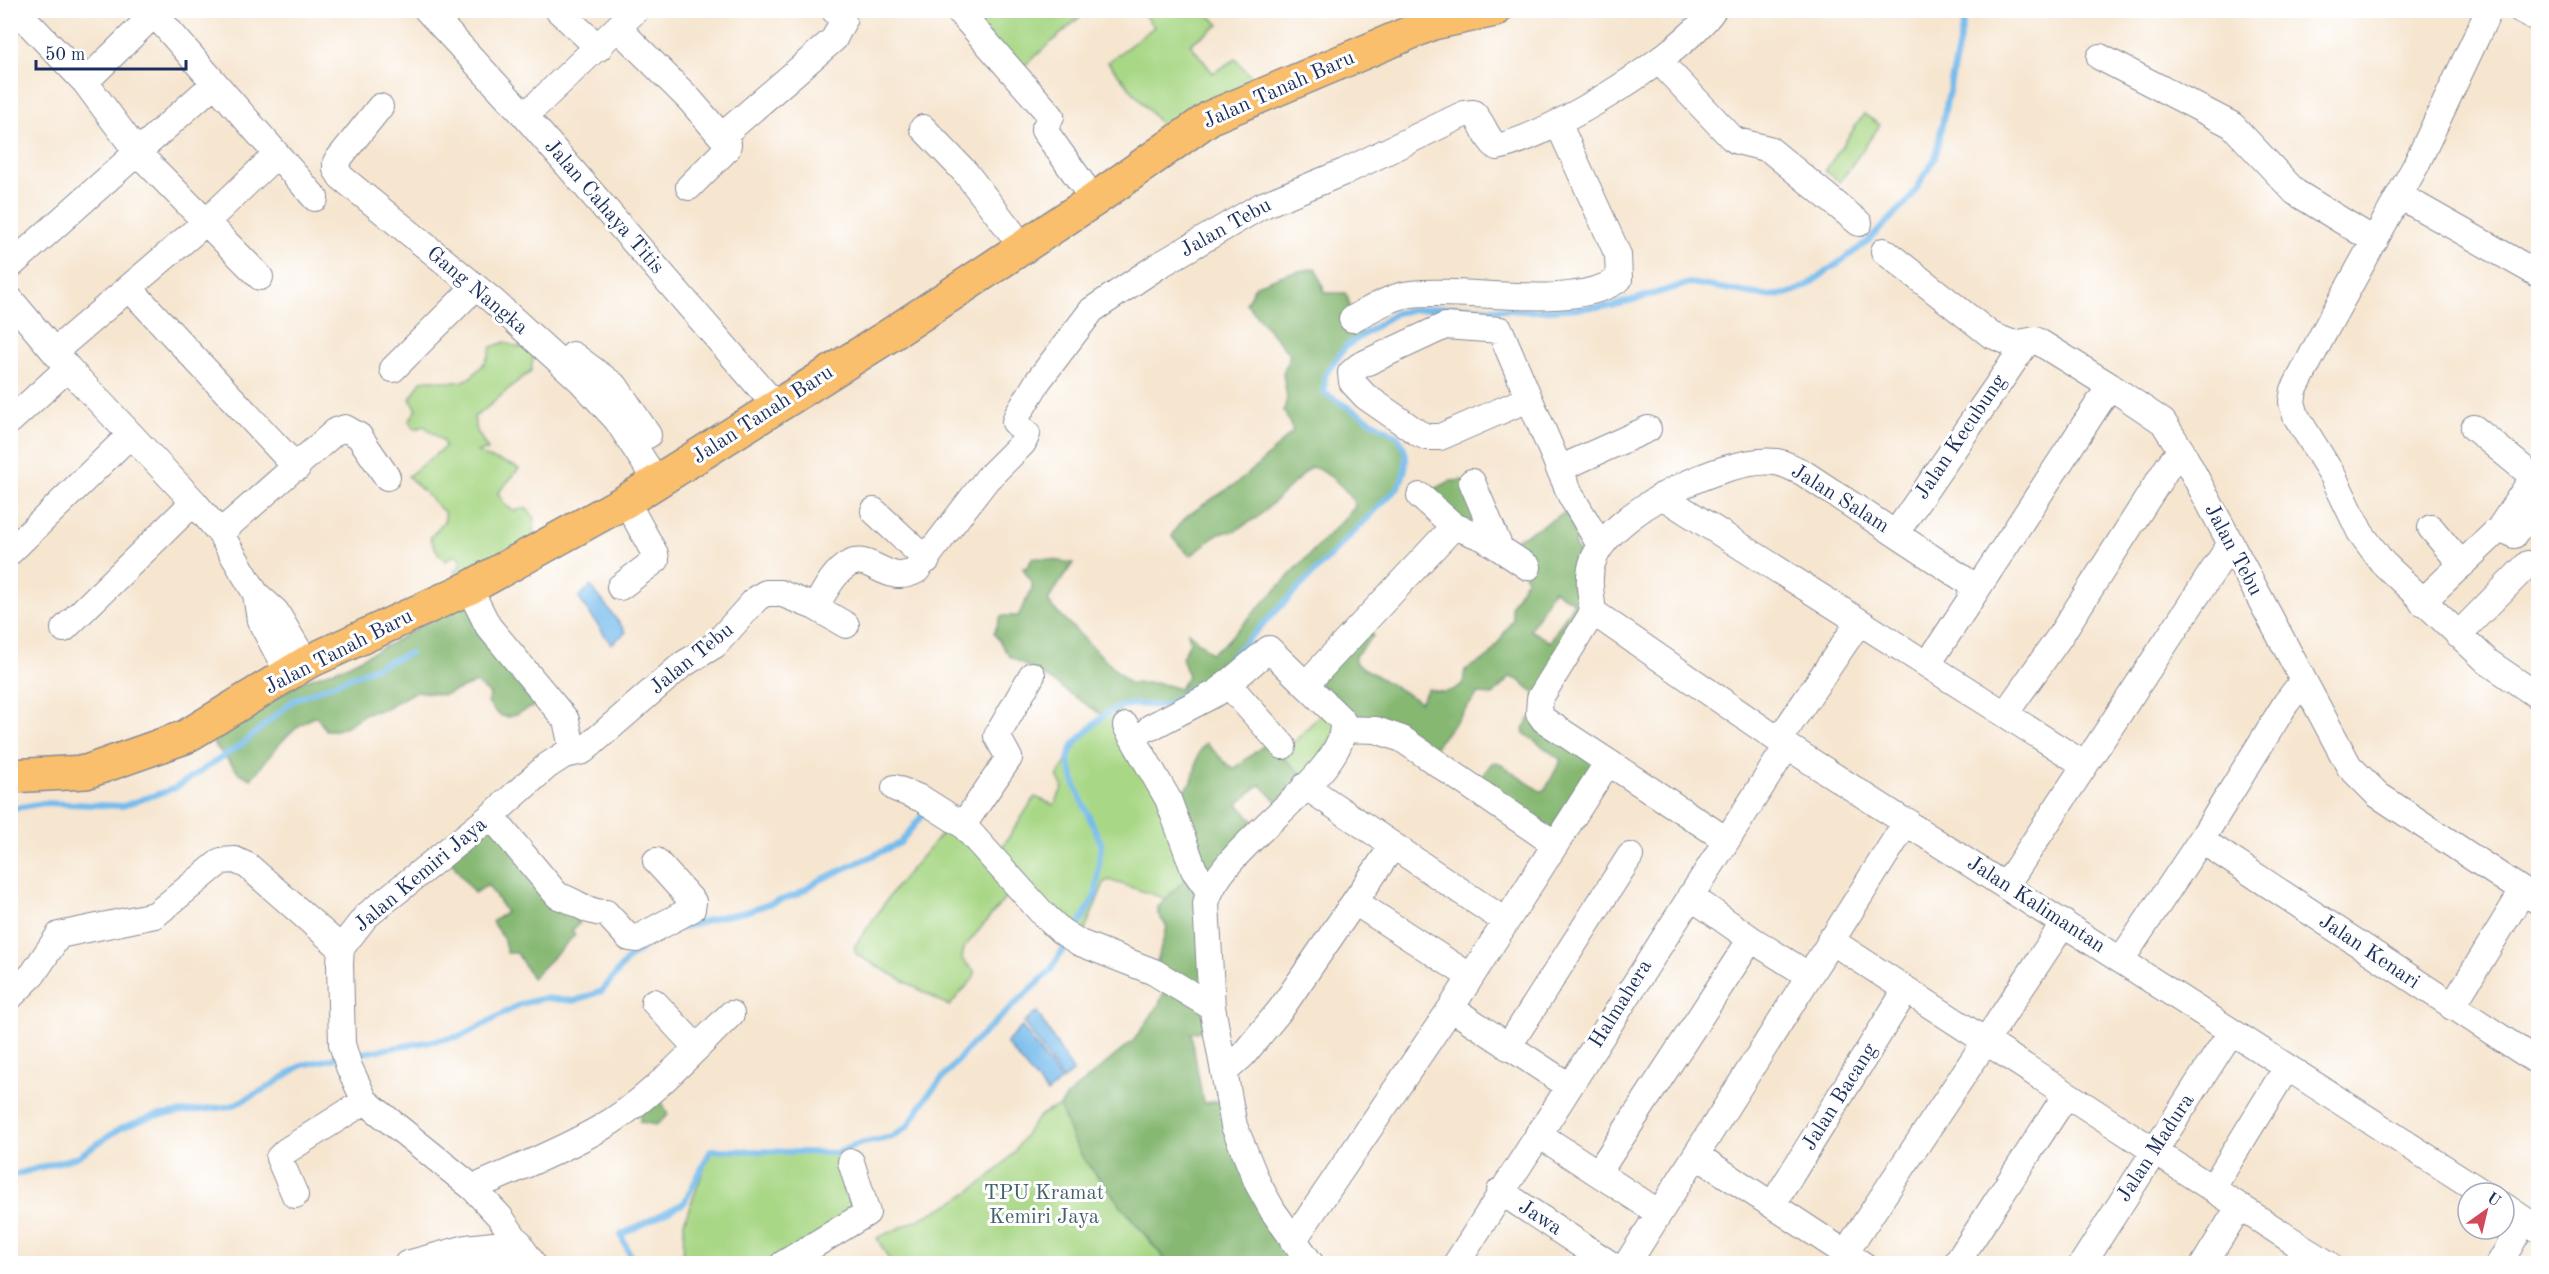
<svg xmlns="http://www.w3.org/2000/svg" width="2549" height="1274" font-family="'Old Standard TT',serif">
<rect width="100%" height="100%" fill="#fff"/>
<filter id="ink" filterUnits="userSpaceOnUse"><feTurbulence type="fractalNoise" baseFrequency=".0167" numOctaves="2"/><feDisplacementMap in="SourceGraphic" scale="12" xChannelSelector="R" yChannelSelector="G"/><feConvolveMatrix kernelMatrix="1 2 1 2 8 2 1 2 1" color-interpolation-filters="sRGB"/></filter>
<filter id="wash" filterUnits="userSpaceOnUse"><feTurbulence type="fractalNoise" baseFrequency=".008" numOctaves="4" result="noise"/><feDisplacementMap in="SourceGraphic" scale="24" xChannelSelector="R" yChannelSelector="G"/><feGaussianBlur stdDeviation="1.35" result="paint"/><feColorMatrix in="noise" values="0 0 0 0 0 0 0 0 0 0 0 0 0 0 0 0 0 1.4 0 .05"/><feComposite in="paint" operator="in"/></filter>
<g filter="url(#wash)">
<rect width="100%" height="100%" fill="#f6e5cf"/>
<path fill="#a8d785" stroke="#628372" stroke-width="1.5" d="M 953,11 L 1087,11 L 1024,66 Z
M 1141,11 L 1206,11 L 1219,25 L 1190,44 L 1213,73 L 1235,59 L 1259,84 L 1173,139 L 1108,62 L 1154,27 Z
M 1864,114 L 1880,125 L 1840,182 L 1825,171 Z
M 505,342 C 514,348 524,346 534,352 L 531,372 C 510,384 495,404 474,417 L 477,431 L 488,450 L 477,452 C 492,462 503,459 519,469 L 498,493 L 505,505 L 514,511 L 526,508 L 534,517 L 533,538 L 461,577 L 454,571 L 460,566 L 460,558 L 455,555 L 446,561 L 438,553 L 430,538 L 445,520 L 445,513 L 408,476 L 445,447 L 443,441 L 424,426 L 415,429 L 409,421 L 417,409 L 410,399 L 421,381 C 444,376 459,392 477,371 C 485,363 489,358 491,347 Z
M 1329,705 L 1342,720 L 1305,786 L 1281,756 Z
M 1118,707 L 1194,870 L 1166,899 L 1109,880 L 1104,883 L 1080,943 L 1014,880 L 1007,896 L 964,948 L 962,959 L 975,972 L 973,979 L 949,1006 L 857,955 L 854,947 L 895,888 L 954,819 L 995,858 L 1035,797 L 1054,805 L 1063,787 L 1057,777 C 1077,744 1083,727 1118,707 Z
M 1060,1107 L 1072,1138 L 1085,1161 L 1168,1263 L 891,1263 L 877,1238 C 925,1216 974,1198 1010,1157 C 1026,1139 1032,1111 1060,1107 Z
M 711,1150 L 838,1153 L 857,1224 L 763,1263 L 683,1264 L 684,1222 Z"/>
<path fill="#86b872" stroke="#507468" stroke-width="1.5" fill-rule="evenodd" d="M 1316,268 L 1325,293 L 1345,293 C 1351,301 1349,309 1352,318 C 1355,325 1361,327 1361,336 C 1340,352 1325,365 1324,393 L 1397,436 C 1410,452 1407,468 1399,486 L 1218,670 L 1165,706 L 1131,704 L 1103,716 L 1046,677 L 1009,656 L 994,633 L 1001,616 L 1018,616 L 1032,589 L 1032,584 L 1023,568 L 1027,567 L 1033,557 L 1073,563 L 1048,600 L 1052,607 L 1129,683 L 1159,683 L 1180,689 L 1188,676 L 1182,657 L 1190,642 L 1188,632 L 1211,653 L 1224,644 L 1355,507 C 1352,492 1325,469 1311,467 L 1258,517 L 1235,531 L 1219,533 L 1193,554 L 1189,555 L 1172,537 C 1176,516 1225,493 1242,479 C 1260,464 1277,448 1293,431 L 1284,411 L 1287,398 L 1283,373 L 1290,355 L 1246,303 L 1256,285 L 1289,273 Z
M 1468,480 L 1479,518 L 1468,524 L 1424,495 L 1450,481 Z
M 1577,506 L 1588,526 L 1574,542 L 1576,549 L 1593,561 L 1593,612 L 1540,698 L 1519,680 L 1510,677 L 1493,695 L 1478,694 L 1432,750 L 1344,729 L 1307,683 L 1369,629 L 1373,636 L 1355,656 L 1355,663 L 1420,702 L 1428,689 C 1442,694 1452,693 1463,683 L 1465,670 L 1489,657 L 1513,619 L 1511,606 L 1527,579 L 1508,544 ZM 1553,590 L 1574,602 L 1550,642 L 1530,630 Z
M 473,594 L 551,703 C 544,704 535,705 528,709 C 508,718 503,723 488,703 L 490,694 L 476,683 L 444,695 L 416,691 L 382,710 L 366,713 L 348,725 L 336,730 L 326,730 L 316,716 C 286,729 271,756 251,779 L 239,773 L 213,743 L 263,705 L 301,682 L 346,666 L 392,643 Z
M 1539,713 L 1608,762 L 1555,844 L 1474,786 L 1492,763 L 1497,762 L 1540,791 L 1545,790 L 1561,760 L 1524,733 L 1523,729 L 1528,720 Z
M 1206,743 L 1229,766 L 1235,768 L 1264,745 L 1270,746 L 1306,778 L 1278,803 L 1260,784 L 1238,804 L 1256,824 L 1218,876 L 1210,1029 L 1191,1033 L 1203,1103 L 1223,1101 L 1310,1263 L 1168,1263 L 1085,1161 L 1072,1138 L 1060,1107 L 1067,1096 L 1134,1040 L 1158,1006 L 1169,981 L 1154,972 L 1167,927 L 1158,914 L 1158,907 L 1194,870 L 1168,799 C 1173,796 1180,794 1185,790 C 1199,778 1192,755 1206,743 Z
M 491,816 L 580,923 L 572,930 L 575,935 L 532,978 L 517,953 L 507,953 L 503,938 L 492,922 L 506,912 L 488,885 L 474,893 L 444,852 Z
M 660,1098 L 668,1115 L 656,1125 L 640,1122 L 640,1110 Z"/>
<path fill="#75bbec" stroke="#4875a5" stroke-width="1.5" d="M 591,586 L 626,632 L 611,644 L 578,597 Z
M 1037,1012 L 1073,1071 L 1063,1080 L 1024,1023 Z
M 1022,1027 L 1061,1081 L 1047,1093 L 1006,1043 Z"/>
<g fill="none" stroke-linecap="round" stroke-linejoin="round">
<path stroke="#75bbec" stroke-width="6" d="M 10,809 L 44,803 L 123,806 L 175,788 L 242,744 L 294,700 L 410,653
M 678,929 L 718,917 L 746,912 L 798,894 L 818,881 L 900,843 L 928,808
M 1075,932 L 1096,894 L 1101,843 L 1076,788 L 1068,759 L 1073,745 L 1103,716 L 1118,707 L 1131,704 L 1165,706 L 1218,670 L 1399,486 C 1407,468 1410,452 1397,436 L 1324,393 L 1325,375 L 1345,347 L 1396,313 L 1412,310 L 1454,307 L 1530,311 L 1612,306 L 1690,283 L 1768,296 L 1787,294 L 1805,287 L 1866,243 L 1910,199 L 1935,158 L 1966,10
M 351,1055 L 462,1036 L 521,1004 L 544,998 L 574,1001 L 602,991 L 627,960 L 645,946
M 10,1176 L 77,1157 L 121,1128 L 153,1116 L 232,1106 L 267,1088 L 302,1065 L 341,1057
M 629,1264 L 631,1257 L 621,1235 L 684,1203 L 711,1150 L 838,1153 L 855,1145 L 892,1137 L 908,1126 L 928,1095 L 971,1045 L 1050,971 L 1067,943"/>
</g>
</g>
<g filter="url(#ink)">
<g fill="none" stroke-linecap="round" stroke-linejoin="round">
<g stroke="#888a96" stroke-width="28">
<path id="minor" d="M 16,10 L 85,82 L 137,152 L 260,277
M 151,10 L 315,198
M 427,10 L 525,116 L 776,406
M 558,10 L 599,48
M 958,10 L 1051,116 L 1044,130 L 1094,200
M 2489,10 L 2416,165 L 2323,334 L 2294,390 L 2292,402 L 2296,416 L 2333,476 L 2360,532 L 2383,563 L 2488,662 L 2538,696
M 2521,10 L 2538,19
M 619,29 L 690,100 L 728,144 L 727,149 L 689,187
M 2100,57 L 2232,125 L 2295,192 L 2375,241
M 1660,62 L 1731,137 L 1737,141 L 1769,149 L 1859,223
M 85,82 L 154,14
M 380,107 L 336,162 L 336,169 L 341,177 L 493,301 L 581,381 L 617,420 L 657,482
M 525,116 L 636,10
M 923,128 L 966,173 L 1022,246
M 722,136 L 834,39 L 843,21 L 834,10
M 2400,196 L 2538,274
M 1884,251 L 1991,335 L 2014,344 L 2035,340 L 2039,342 L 2110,386 L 2163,422 L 2181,450 L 2349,766 L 2378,795 L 2538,901
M 10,266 L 214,84
M 130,289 L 297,468
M 10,299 L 68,368 L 194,502 L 220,533 L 256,594 L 276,612 L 306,663
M 1352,319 C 1370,310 1391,296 1411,294 C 1469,287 1572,312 1619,279 L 1618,255 L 1558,123
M 56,350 L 207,221 L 276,155
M 573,355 L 616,387 L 648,435
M 393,369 L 475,287
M 1528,399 L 1440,437 L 1427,437 L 1418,433 L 1365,396 L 1352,382 L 1351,373 L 1359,366 L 1445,326 L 1500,330 L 1571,496 L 1600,545
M 10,421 L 68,368
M 2474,428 L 2530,474 L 2530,482 L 2501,526
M 1559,469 L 1648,429
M 1472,482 L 1500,548
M 1420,496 L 1454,526
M 1662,496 L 2085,765
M 874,511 L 927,560
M 2431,528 L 2462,565
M 220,533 L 336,431 L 345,428 L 359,436 L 387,477
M 1896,533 L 2027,342
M 10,552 L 130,435
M 620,587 L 656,560 L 655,554 L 626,501
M 469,588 L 488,626 L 566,720 L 573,752
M 256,594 L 260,620 L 288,673
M 2422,602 L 2501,527 L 2514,535 L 2538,503
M 815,607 C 823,595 831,577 843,568 C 869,546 885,589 917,570 L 987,479 L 1023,443 L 1027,434 L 1015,422 L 1017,416 L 1038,381 L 1092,310 L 1158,266 L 1261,206 L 1344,172 L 1464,114 L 1473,113 C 1483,122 1486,139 1497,147 C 1551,136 1682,55 1713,10
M 1593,612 L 1787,746 L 2483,1193
M 1593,612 C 1591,595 1587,577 1593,561 C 1610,512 1726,456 1776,462 C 1785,463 1794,469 1802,472 L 1976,587
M 1593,612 L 1540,698 L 1539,713 L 1544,720 L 1725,839
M 64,629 L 194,502
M 2458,635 L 2528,564
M 1928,664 L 2110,386
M 1227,683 L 1283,746
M 1307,683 L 1454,526 L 1484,538 L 1528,567
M 2005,714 L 2058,639 L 2169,465 L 2181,450
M 1126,726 L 1168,799 L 1194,870 L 1209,891
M 1151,727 L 1218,692 L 1269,649 L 1342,720 C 1354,772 1218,845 1206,904 L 1212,1007 L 1234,1126 L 1258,1184 L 1273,1211 L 1311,1264
M 1344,729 L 1376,730 L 1402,739 L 1555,844
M 1779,740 L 1859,622
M 1305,786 L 1505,921
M 895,788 L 922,799 L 963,825 L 1043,914 L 1061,931 L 1080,943 L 1154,972 L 1212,1007
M 491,816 L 558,896 C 575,900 588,914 606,913 L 629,938 L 636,939 L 692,909 L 693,902 L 656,861
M 963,825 L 1009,758 L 997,736 L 1032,675
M 2201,840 L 2538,1062
M 2006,885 L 2230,545
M 1690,896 L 1751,939 L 1808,975
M 1355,902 L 1471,977
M 1830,940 L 2328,1264
M 2121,960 L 2201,840 L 2286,703 L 2303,681
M 10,997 L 33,974 L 59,935 L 155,915 L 221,861 L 235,860 L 248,866 L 341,948
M 654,1002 L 697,1048
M 2452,1007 L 2523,891
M 1451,1008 L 1569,1086
M 1508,1047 L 1630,856
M 1224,1072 L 1243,1055 L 1281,1009 L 1392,847
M 1538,1134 L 1659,1213
M 1696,1155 L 1862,1264
M 1598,1173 L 1751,939
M 473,1188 C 515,1169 559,1152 599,1129 C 648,1101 690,1054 731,1014
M 2212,1189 L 2287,1067
M 1500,1191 L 1610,1264
M 295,1195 L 279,1158 L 286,1151 L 365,1101
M 1773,1204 L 1906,990
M 2504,1206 L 2538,1229
M 1293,1241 L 1451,1008 L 1608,762
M 1846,1252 L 2064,923
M 407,1264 L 466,1248 L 519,1242
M 533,1264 L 500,1217 L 473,1188 L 365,1101 L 349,1067 L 342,1044 L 340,964 L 341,948 L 366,916 L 491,816 L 547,766 L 564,755 L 583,751 L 682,665 L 715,645 L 757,598 L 766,593 L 780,593 L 815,607 L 846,625
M 783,1264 L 867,1213 L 851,1162
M 1456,1264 L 1787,746
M 1627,1264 L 1907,821
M 1956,1264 L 2066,1095
M 2082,1264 L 2231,1032
M 2204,1264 L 2239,1207
M 2499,1264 L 2525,1220"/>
</g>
<g stroke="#888a96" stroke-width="36">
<path id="major" d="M 10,776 L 86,772 L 185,737 L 306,663 L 469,588 L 626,501 L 890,335 L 1094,200 L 1211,117 L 1433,23 L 1495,10"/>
</g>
<use href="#minor" stroke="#fff" stroke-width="26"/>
<use href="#major" stroke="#f9bf6c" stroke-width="33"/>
</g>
</g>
<g text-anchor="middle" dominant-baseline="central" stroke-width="6" stroke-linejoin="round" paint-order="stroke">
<g font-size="21" fill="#1b2f5e" stroke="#fff">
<text transform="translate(1279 90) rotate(-24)">Jalan Tanah Baru</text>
<text transform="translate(604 207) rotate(49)">Jalan Cahaya Titis</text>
<text transform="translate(1226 228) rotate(-29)">Jalan Tebu</text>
<text transform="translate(477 291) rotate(40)">Gang Nangka</text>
<text transform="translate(763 415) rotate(-33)">Jalan Tanah Baru</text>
<text transform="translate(1961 437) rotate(-56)">Jalan Kecubung</text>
<text transform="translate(1840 499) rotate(32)">Jalan Salam</text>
<text transform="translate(2233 550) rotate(62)">Jalan Tebu</text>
<text transform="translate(339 652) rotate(-27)">Jalan Tanah Baru</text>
<text transform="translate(692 659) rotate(-39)">Jalan Tebu</text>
<text transform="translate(421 875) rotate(-40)">Jalan Kemiri Jaya</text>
<text transform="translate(2036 905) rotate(33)">Jalan Kalimantan</text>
<text transform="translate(2369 952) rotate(34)">Jalan Kenari</text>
<text transform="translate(1621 1004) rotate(-58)">Halmahera</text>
<text transform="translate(1840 1097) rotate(-58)">Jalan Bacang</text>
<text transform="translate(2156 1148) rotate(-57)">Jalan Madura</text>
<text transform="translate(1540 1218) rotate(33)">Jawa</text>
</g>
<g font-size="21" fill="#45616a" stroke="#fff">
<text x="1044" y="1193">TPU Kramat<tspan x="1044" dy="24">Kemiri Jaya</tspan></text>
</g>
</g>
<rect width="2549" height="1274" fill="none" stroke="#fff" stroke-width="36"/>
<g transform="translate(2486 1211) rotate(34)"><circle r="28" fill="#ffffff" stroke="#a4acbf" stroke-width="1.5"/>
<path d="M0-4.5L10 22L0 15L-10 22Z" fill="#d1495b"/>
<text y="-9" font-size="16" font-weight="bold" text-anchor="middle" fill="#1b2f5e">U</text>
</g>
<path d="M36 60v9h150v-9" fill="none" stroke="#1b2f5e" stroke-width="3"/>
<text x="45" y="60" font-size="18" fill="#1b2f5e" stroke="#ffffff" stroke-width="4.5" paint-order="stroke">50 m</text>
</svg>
